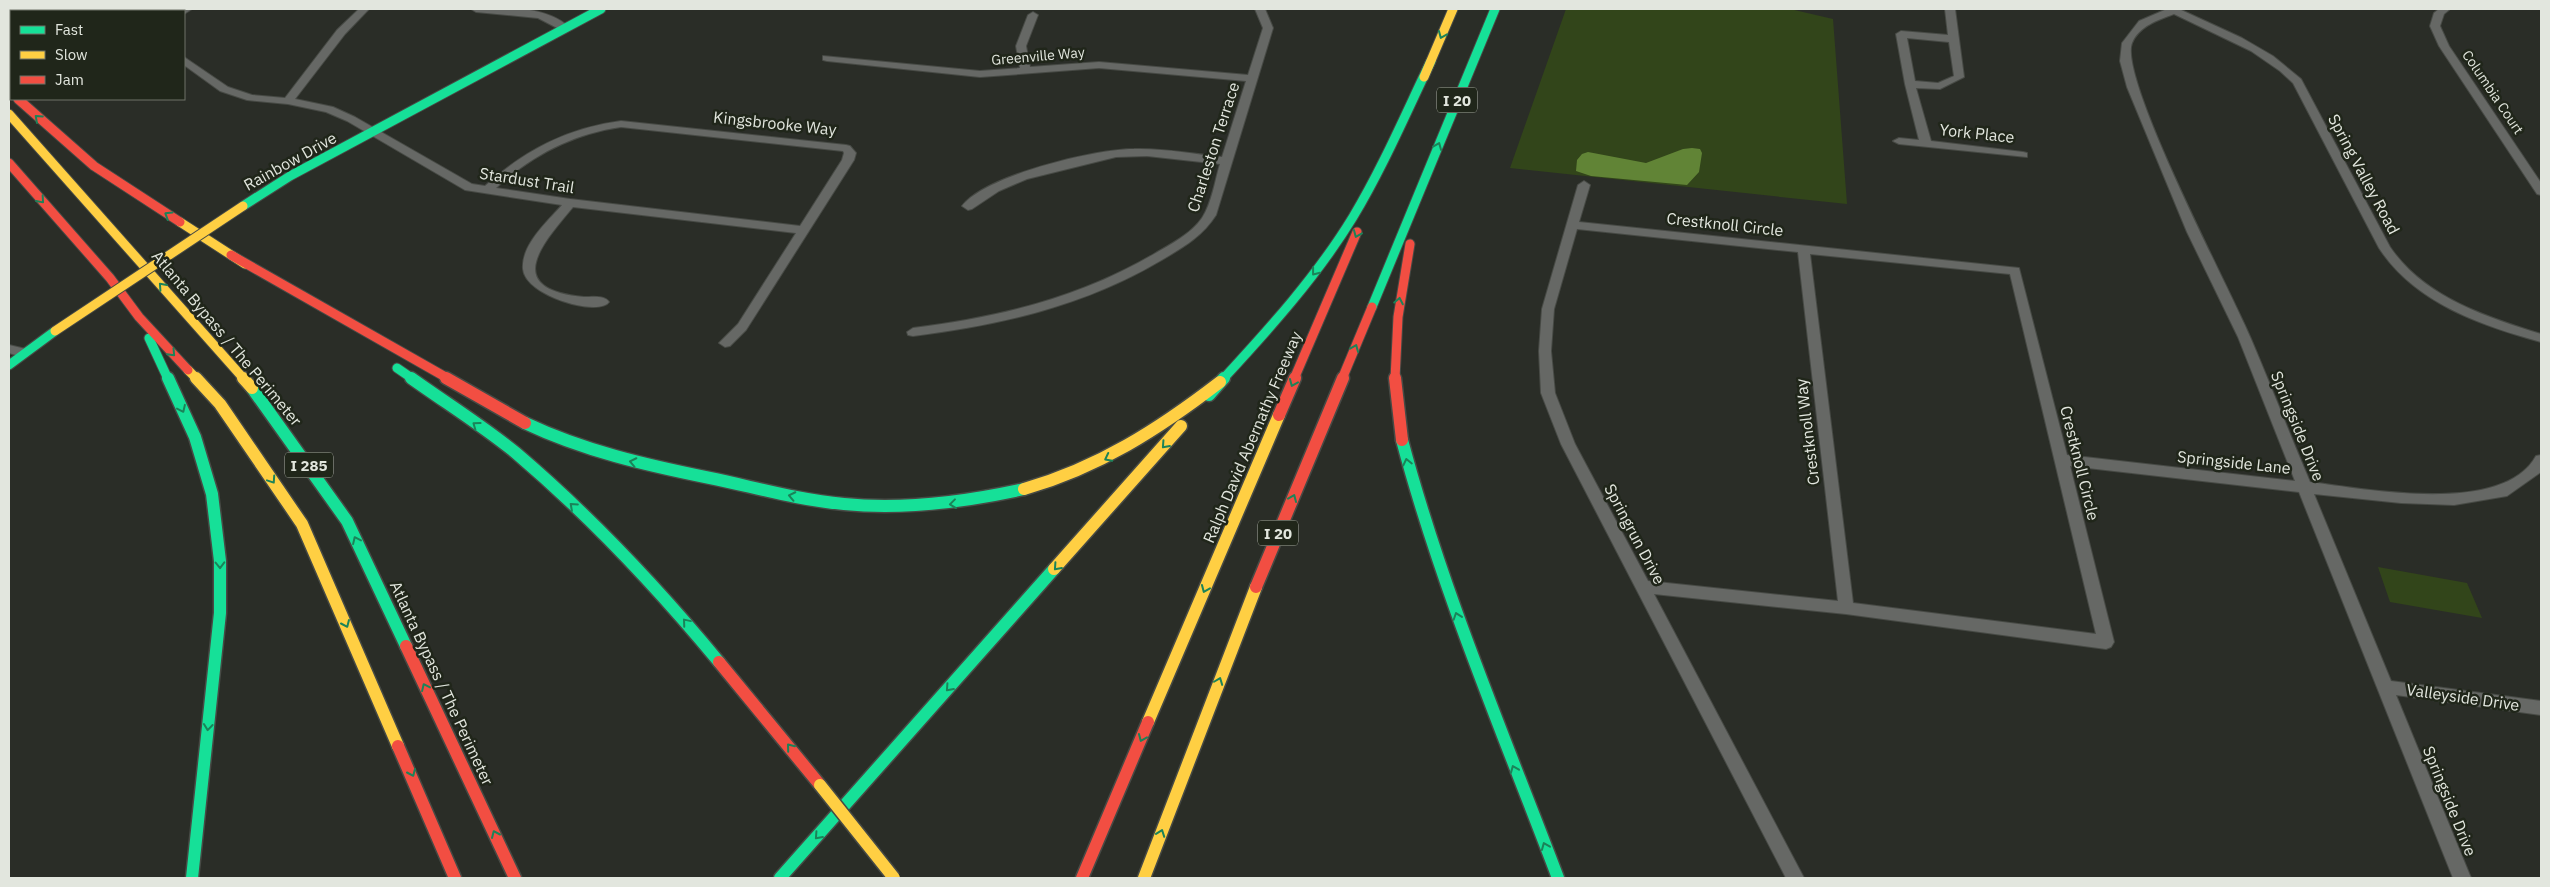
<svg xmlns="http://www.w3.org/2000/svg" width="2550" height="887" font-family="'IBM Plex Sans',sans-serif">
<rect width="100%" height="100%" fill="#2a2d27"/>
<path fill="#32451a" d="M 1566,9 L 1790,9 L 1833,19 L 1847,204 L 1510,168 Z
M 2378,567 L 2467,583 L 2482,618 L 2390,602 Z"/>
<path fill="#618436" d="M 1692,148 L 1700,149 L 1702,153 L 1699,172 L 1687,185 L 1591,176 L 1576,171 L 1577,160 L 1582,154 L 1588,152 L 1646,163 L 1683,149 Z"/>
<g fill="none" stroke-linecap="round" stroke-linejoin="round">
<g stroke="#474a45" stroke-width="2">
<path id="street" d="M 121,9 L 168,9 L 170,11 L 119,11 Z
M 181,9 L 192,9 L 184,14 L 184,11 L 179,11 Z
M 359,9 L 369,9 L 345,34 L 295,99 L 333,107 L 355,117 L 472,184 L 485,186 C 525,150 568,128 621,121 L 846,145 L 850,146 L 856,153 L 854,160 L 746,330 L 730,346 L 725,347 L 719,343 L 738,324 L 796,233 L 573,207 C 541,245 502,289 584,297 C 592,297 605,295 609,302 C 599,317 525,296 523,269 C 521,245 547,222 562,205 L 465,190 L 347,121 L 326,112 L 288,104 L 247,100 L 220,91 L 184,65 L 184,57 L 228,87 L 252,95 L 285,98 L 337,30 ZM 621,127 L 843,151 L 844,153 L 842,160 L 800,226 L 570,199 L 496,188 C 532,155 573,134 621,127 Z
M 471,9 C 501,7 547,5 570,28 L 561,30 L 538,18 L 476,12 Z
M 1255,9 L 1265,9 L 1273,28 L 1216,215 C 1202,237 1182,248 1160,261 C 1084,306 1000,325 913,336 L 908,335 L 907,332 L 913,328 C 999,317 1079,298 1154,254 C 1171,244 1191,234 1202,218 C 1212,203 1215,180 1220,164 L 1147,156 L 1116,157 L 1027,179 L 999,191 L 972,209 L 968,210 L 962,206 C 986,175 1096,149 1134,149 C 1164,148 1193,154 1222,157 L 1246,81 L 1099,68 L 980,77 L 827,61 L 823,60 L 823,56 L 980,71 L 1020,68 L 1016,46 L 1028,15 L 1033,12 L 1038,15 L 1026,46 L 1030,67 L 1099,62 L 1248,75 L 1263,28 Z
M 1945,9 L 1955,9 L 1964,77 L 1940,89 L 1916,88 L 1931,141 L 2023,152 L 2027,153 L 2027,157 L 1899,144 L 1893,141 L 1899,138 L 1919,140 L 1905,84 L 1896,34 L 1901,31 L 1948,35 ZM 1907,38 L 1949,42 L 1954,76 L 1938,83 L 1915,81 Z
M 2167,9 L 2179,9 L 2242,38 L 2273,56 L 2301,79 L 2390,247 C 2424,297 2486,317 2541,334 L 2541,342 C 2480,325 2415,303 2379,248 L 2293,83 L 2280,71 L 2251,51 L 2174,14 C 2158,20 2139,26 2132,43 C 2118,78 2232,293 2251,339 C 2271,386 2290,435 2310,482 C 2366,489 2503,516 2536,456 L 2541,455 L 2541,472 L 2507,496 L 2454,505 L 2401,503 L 2314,494 L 2391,681 L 2541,701 L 2541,715 L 2396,695 L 2471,878 L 2453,878 L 2299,492 L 2070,466 L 2114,642 L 2111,647 L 2106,649 L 1846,614 L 1654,594 L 1804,878 L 1786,878 L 1561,444 L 1541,393 L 1539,351 L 1542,309 L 1578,185 L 1584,181 L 1590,185 L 1579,222 L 2019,268 L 2067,455 L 2295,481 L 2238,337 L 2187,232 L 2127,87 L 2120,61 L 2122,43 L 2139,21 ZM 1577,229 L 1798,252 L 1838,601 L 1648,581 L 1575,444 L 1555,393 L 1551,351 L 1554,309 ZM 1810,254 L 2010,274 L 2096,634 L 1853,603 Z
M 2439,9 L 2450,9 L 2444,14 L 2440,26 L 2449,46 L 2541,183 L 2541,195 L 2537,194 L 2439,46 L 2430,26 L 2434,13 Z
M 9,345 L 30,350 L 31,353 L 25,358 L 9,353 Z"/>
</g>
<g stroke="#474a45" stroke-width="11">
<path id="fast-far1" d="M 243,206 L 290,176 L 601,9
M 1372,307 L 1495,9
M 149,338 L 168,379
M 9,365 L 55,331
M 397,368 L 413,379
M 1223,379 C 1270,328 1317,276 1353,217 C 1383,167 1406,113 1431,61"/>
</g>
<g stroke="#474a45" stroke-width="15">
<path id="fast" d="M 168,378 L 195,437 L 212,494 L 220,561 L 220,613 L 192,878
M 411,378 C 446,403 483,426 516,453 C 590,516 657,587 719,662
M 252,388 L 347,521 L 406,646
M 1209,395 L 1224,378
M 525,423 C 584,451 646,465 710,478 C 754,487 798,500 844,504 C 904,510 965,502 1024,489
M 1402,440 C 1442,590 1503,733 1558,878
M 780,878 L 1054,569"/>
</g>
<g stroke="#474a45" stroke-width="11">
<path id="slow-far1" d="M 1424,77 L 1453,9
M 9,114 L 244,379
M 180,222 L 245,264
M 188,370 L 197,379"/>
</g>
<g stroke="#474a45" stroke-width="15">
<path id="slow" d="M 196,378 L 220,404 L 302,524 L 398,746
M 243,378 L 252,388
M 1024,489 C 1098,468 1159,429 1220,382
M 1054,569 L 1181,426
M 1148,722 L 1279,415
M 1144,878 L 1256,587"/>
</g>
<g stroke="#474a45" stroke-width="11">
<path id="jam-far1" d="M 18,99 L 94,166 L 180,222
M 9,163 L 110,278 L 139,317 L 188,370
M 231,255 L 449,379
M 1294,379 L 1357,232
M 1342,379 L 1372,307
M 1395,379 L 1398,317 L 1410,244"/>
</g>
<g stroke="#474a45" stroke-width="15">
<path id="jam" d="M 446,378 L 525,423
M 1395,378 L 1402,440
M 1279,415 L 1295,378
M 1256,587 L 1343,378
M 406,646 L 515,878
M 719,662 L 820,785
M 398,746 L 455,878
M 1082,878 L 1148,722"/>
</g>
<use href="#street" fill="#666865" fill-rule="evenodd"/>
<use href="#fast-far1" stroke="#16e098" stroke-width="9"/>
<use href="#fast" stroke="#16e098" stroke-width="12"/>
<use href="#slow-far1" stroke="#ffcf43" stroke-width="9"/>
<use href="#slow" stroke="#ffcf43" stroke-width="12"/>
<use href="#jam-far1" stroke="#f24e42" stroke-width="9"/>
<use href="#jam" stroke="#f24e42" stroke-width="12"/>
<g stroke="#474a45" stroke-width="11" stroke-linecap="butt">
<path id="slow-bridge-far1" d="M 55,331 L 243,206"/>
</g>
<g stroke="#474a45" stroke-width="15" stroke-linecap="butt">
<path id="slow-bridge" d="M 820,785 L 894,878"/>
</g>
<use href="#slow-bridge-far1" stroke="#ffcf43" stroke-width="9"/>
<use href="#slow-bridge" stroke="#ffcf43" stroke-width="12"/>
</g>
<defs><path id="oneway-chevron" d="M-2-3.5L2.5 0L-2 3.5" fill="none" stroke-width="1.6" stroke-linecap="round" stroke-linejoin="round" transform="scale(1.25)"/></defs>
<g stroke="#1b8359">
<use href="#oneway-chevron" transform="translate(1442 35) rotate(113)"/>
<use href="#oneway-chevron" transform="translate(38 118) rotate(-138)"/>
<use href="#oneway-chevron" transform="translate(1438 146) rotate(-68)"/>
<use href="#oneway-chevron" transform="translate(41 200) rotate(49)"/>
<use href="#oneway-chevron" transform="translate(168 215) rotate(-148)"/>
<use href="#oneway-chevron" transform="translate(1357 234) rotate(113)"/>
<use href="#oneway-chevron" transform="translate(1315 272) rotate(128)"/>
<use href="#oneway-chevron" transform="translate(162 286) rotate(-132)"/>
<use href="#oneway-chevron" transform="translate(1399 301) rotate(-79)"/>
<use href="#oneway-chevron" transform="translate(1355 348) rotate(-67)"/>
<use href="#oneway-chevron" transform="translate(172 353) rotate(47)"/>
<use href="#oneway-chevron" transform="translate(1293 383) rotate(113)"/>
<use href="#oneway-chevron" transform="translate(182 409) rotate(65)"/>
<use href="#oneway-chevron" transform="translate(476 425) rotate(-144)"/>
<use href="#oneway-chevron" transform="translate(1165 445) rotate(132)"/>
<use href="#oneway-chevron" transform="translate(1108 458) rotate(153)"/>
<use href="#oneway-chevron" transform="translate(633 462) rotate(-168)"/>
<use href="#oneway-chevron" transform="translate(1407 462) rotate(-103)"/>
<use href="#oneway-chevron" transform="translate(272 480) rotate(56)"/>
<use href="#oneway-chevron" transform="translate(792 496) rotate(-168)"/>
<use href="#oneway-chevron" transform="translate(1293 498) rotate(-67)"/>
<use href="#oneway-chevron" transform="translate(953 504) rotate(173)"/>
<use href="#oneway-chevron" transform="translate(573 506) rotate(-138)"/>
<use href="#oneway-chevron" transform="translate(356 540) rotate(-115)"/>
<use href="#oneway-chevron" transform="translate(220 565) rotate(89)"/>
<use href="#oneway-chevron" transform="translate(1057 567) rotate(132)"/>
<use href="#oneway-chevron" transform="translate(1205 589) rotate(113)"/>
<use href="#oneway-chevron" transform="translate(1457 616) rotate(-109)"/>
<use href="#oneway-chevron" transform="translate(686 622) rotate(-130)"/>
<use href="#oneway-chevron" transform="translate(346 624) rotate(66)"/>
<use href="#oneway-chevron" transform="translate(1219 681) rotate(-69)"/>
<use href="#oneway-chevron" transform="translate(425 687) rotate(-115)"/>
<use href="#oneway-chevron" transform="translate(949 688) rotate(132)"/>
<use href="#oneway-chevron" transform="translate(208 727) rotate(96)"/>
<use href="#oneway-chevron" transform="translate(1142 738) rotate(113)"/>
<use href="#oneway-chevron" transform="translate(790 747) rotate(-129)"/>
<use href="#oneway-chevron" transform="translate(1514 769) rotate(-112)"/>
<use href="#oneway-chevron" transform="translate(412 773) rotate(66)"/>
<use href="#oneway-chevron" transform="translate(1161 833) rotate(-70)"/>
<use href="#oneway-chevron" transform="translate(495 834) rotate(-114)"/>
<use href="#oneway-chevron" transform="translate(818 836) rotate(132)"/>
<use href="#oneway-chevron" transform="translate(1545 846) rotate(-112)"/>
</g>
<g text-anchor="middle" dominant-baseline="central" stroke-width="5" stroke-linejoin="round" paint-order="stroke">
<g font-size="14" fill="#e2e6de" stroke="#20261a">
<text transform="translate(1038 56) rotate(-5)">Greenville Way</text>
<text transform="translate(2493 92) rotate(56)">Columbia Court</text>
</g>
<g fill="#20261a" stroke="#a8aca3" stroke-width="1">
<rect x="1437" y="87.5" width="40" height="25" rx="4"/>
<rect x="285" y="452.5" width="48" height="25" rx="4"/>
<rect x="1258" y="520.5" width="40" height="25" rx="4"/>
</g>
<g font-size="15" font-weight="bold" fill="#e2e6de">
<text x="1457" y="100">I 20</text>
<text x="309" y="465">I 285</text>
<text x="1278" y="533">I 20</text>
</g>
<g font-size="16" fill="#e2e6de" stroke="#20261a">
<text transform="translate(775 123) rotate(6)">Kingsbrooke Way</text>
<text transform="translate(1977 133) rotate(6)">York Place</text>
<text transform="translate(1213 147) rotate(-72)">Charleston Terrace</text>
<text transform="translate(290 161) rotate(-29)">Rainbow Drive</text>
<text transform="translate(2364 174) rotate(62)">Spring Valley Road</text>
<text transform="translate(527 180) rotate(9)">Stardust Trail</text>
<text transform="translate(1725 224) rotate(6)">Crestknoll Circle</text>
<text transform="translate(227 338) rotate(50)">Atlanta Bypass / The Perimeter</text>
<text transform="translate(2298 426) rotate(68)">Springside Drive</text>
<text transform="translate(1807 432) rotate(-97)">Crestknoll Way</text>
<text transform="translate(1252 437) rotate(-67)">Ralph David Abernathy Freeway</text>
<text transform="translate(2234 462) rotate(6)">Springside Lane</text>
<text transform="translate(2080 463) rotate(76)">Crestknoll Circle</text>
<text transform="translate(1635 534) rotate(62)">Springrun Drive</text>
<text transform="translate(442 683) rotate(65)">Atlanta Bypass / The Perimeter</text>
<text transform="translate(2463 697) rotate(8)">Valleyside Drive</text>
<text transform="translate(2450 801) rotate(68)">Springside Drive</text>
</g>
</g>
<rect width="2550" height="887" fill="none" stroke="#e2e6de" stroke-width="20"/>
<rect x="10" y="10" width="175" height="90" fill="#20261a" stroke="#6e7368"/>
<rect x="20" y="26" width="25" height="8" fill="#16e098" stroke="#6e7368"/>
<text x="55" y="35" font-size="15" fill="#e2e6de">Fast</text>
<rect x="20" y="51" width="25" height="8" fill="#ffcf43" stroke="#6e7368"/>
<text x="55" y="60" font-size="15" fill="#e2e6de">Slow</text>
<rect x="20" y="76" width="25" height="8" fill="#f24e42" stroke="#6e7368"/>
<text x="55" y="85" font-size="15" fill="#e2e6de">Jam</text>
</svg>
